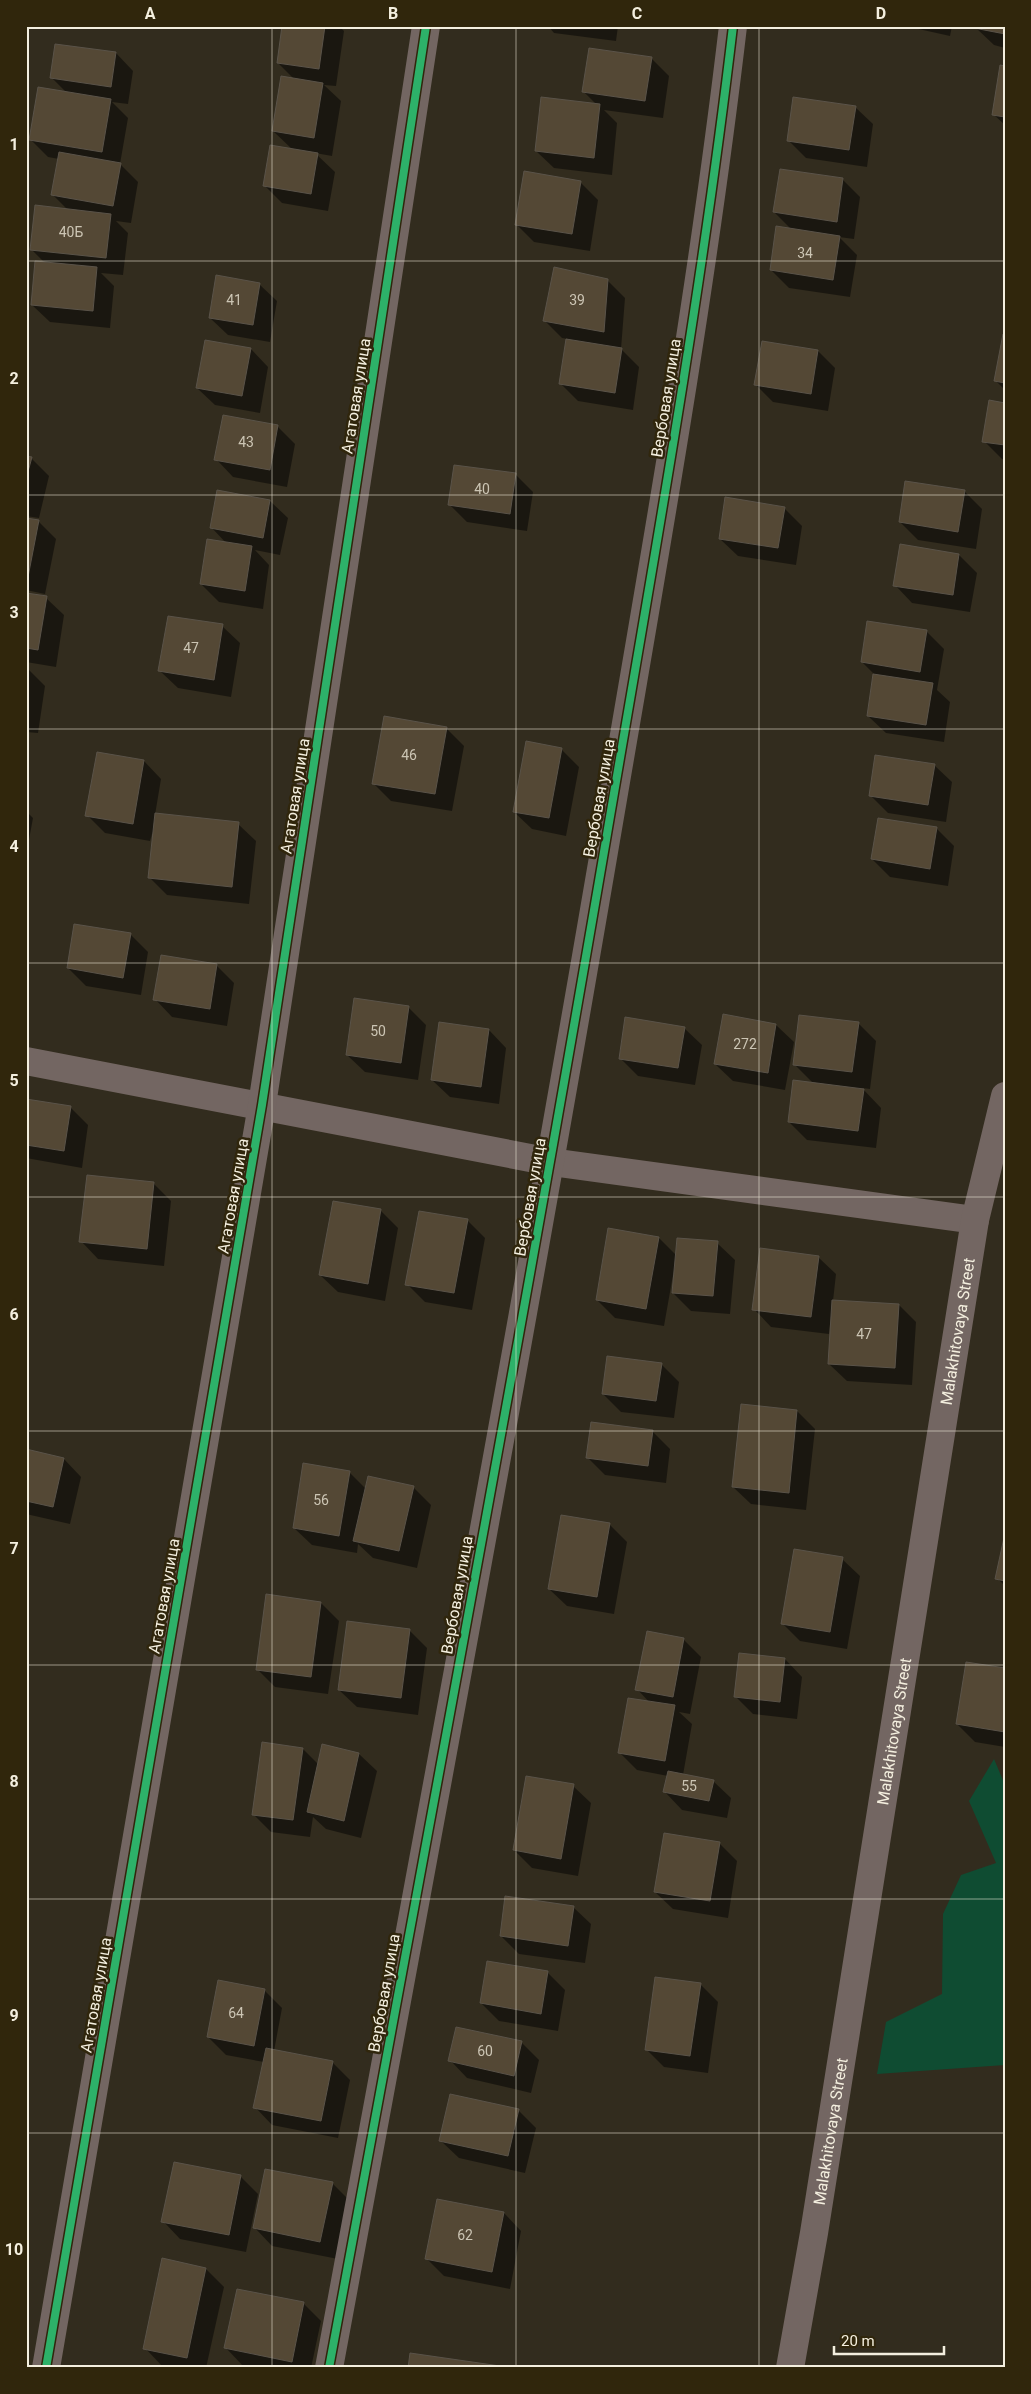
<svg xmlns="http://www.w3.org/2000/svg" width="1031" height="2394" font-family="Roboto,sans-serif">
<rect width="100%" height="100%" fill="#322c1e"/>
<path fill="#0f4c32" d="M 994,1759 L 1005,1785 L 1005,2065 L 877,2074 L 886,2022 L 942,1994 L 943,1914 L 961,1875 L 996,1863 L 969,1801 Z"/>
<path fill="#0007" d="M 283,26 L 339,26 L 344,31 L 336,86 L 324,85 L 341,101 L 332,156 L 315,153 L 335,172 L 328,211 L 282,203 L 264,185 L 293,150 L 273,131 L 294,79 L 278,63 Z
M 548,26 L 618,26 L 616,41 L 554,33 Z
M 905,26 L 952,26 L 950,36 Z
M 1005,26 L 1005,48 L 994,45 L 976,28 Z
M 116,53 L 133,71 L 128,104 L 112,102 L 128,118 L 120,164 L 138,182 L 131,223 L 116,221 L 128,233 L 123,275 L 101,273 L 114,286 L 110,328 L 50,322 L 32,305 L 45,263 L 31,249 L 68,210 L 53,195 L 59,159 L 48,157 L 30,139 L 67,93 L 52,78 Z
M 651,58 L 669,76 L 663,118 L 604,110 L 617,123 L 612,175 L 554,168 L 536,151 L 597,105 L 584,92 Z
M 1005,67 L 1005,125 L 993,114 Z
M 855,107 L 873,124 L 867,167 L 806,158 L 788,140 Z
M 842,179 L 860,197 L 854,239 L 839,237 L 857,255 L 850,297 L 789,288 L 771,270 L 792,230 L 774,212 Z
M 580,182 L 598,200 L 590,251 L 534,242 L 517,225 Z
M 607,280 L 625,298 L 621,349 L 639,367 L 633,410 L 578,401 L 560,383 L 568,339 L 562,338 L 545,321 Z
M 259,284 L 277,301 L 270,342 L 228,335 L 210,318 Z
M 1005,336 L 1005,390 L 996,381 Z
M 251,349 L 268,367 L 260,413 L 215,405 L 197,388 Z
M 818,351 L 835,368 L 828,411 L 773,402 L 756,385 Z
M 1005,404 L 1005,460 L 1002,459 L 984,441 Z
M 277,426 L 295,444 L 287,487 L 233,477 L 216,459 Z
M 26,457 L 31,458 L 49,476 L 39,518 L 26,516 Z
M 515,474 L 533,492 L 527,531 L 467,522 L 450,505 Z
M 964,491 L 982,509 L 976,549 L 918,540 L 900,522 Z
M 270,501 L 288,518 L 280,555 L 255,550 L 269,565 L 263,609 L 219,602 L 201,584 L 227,544 L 211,527 Z
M 784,508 L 802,526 L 796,565 L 738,556 L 720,539 Z
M 26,519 L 38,521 L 56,539 L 45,594 L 26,590 Z
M 901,546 L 959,555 L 977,573 L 970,612 L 912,603 L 895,585 Z
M 26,595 L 46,598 L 64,615 L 56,667 L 26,662 Z
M 222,626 L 240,643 L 231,697 L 178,688 L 160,671 Z
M 926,631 L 944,649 L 937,690 L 950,702 L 944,742 L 886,733 L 868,716 L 874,674 L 862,662 Z
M 27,668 L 45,686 L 38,733 L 26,732 Z
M 446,728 L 464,746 L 452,811 L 391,801 L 373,783 Z
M 561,749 L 579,767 L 566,836 L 532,829 L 514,812 Z
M 144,761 L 161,779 L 155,815 L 238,824 L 256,841 L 249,904 L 167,895 L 149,877 L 154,834 L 152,834 L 150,841 L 105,833 L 87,815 Z
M 934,765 L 952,782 L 946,822 L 888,813 L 870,795 Z
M 26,811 L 33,818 L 26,856 Z
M 936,828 L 954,846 L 948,886 L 890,877 L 872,859 Z
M 130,934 L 148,952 L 141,995 L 86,986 L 68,968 Z
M 217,966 L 234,983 L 227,1026 L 172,1017 L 155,999 Z
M 408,1007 L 426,1025 L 418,1080 L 365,1072 L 347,1055 Z
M 724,1015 L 776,1025 L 794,1042 L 785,1090 L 733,1081 L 715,1064 Z
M 858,1023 L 876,1041 L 870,1089 L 862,1088 L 881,1108 L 876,1148 L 807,1140 L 789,1122 L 813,1083 L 794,1064 Z
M 684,1028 L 702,1045 L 695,1085 L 638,1076 L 620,1058 Z
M 489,1030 L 506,1048 L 499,1104 L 450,1097 L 432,1080 Z
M 26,1100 L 71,1108 L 88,1125 L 82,1168 L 26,1158 Z
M 153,1183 L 171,1201 L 164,1266 L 98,1259 L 81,1241 Z
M 380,1210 L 398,1228 L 385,1301 L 338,1292 L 320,1275 Z
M 467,1220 L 485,1238 L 472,1310 L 425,1302 L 407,1284 Z
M 659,1238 L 677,1256 L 717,1243 L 735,1260 L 730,1314 L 691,1311 L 673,1293 L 675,1276 L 673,1275 L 664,1326 L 615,1318 L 597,1300 Z
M 818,1257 L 836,1274 L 833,1301 L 899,1305 L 916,1322 L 912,1385 L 847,1381 L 829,1364 L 832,1325 L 830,1324 L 829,1334 L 771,1327 L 754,1309 Z
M 661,1364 L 679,1382 L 674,1418 L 621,1412 L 603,1394 Z
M 797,1411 L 815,1429 L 806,1510 L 751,1504 L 733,1487 Z
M 652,1431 L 670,1449 L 666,1483 L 605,1475 L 588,1458 Z
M 26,1450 L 64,1459 L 81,1477 L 70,1524 L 26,1514 Z
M 349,1472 L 366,1489 L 413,1487 L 431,1505 L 417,1568 L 373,1558 L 358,1544 L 357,1553 L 312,1545 L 294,1528 Z
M 609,1524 L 627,1542 L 614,1614 L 567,1606 L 549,1589 Z
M 1005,1539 L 1005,1586 L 997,1578 Z
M 842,1559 L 860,1576 L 847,1649 L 800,1641 L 782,1623 Z
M 321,1603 L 339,1621 L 328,1694 L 275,1687 L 257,1669 Z
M 409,1630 L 427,1648 L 418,1715 L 357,1707 L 339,1690 Z
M 683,1639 L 701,1657 L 690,1714 L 679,1712 L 692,1724 L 683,1775 L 713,1781 L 731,1798 L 727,1818 L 682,1810 L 665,1792 L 668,1776 L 637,1770 L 620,1753 L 650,1703 L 637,1689 Z
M 785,1659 L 802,1677 L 797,1719 L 753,1714 L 736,1697 Z
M 1005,1669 L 1005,1747 L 975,1742 L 957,1724 Z
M 303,1749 L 319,1765 L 359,1754 L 377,1771 L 361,1838 L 326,1829 L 313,1817 L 310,1837 L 271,1832 L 253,1814 Z
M 573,1786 L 591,1803 L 578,1876 L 532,1868 L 514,1850 Z
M 719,1843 L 737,1861 L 728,1918 L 673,1909 L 655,1892 Z
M 573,1907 L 591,1924 L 585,1963 L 519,1954 L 501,1936 Z
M 547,1972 L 565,1990 L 558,2031 L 499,2021 L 481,2003 Z
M 700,1984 L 718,2002 L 708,2073 L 664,2067 L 646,2049 Z
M 264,1990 L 282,2008 L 274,2051 L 332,2062 L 350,2080 L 338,2138 L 272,2125 L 255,2107 L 264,2062 L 226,2055 L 208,2037 Z
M 521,2042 L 539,2060 L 531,2093 L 467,2078 L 450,2060 Z
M 518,2110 L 536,2128 L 525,2173 L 459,2158 L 441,2141 Z
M 240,2176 L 258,2194 L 246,2252 L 180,2239 L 163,2221 Z
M 332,2183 L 350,2201 L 338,2259 L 272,2246 L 255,2228 Z
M 504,2213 L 521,2231 L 510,2289 L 444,2276 L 426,2258 Z
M 206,2269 L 224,2287 L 206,2368 L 162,2366 L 145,2348 Z
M 303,2303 L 321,2321 L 311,2368 L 254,2368 L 243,2366 L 226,2348 Z"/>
<path fill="#544835" stroke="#5a5349" d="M 282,26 L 325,26 L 319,69 L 277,63 Z
M 975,26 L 1005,26 L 1005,34 L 974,28 Z
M 55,44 L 116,52 L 111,87 L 50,78 Z
M 589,48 L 652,57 L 645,101 L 582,92 Z
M 1000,65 L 1005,66 L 1005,117 L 992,115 Z
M 281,76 L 323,83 L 314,138 L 272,131 Z
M 38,87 L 111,99 L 102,152 L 29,140 Z
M 541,97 L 600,104 L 594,158 L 535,151 Z
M 793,97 L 856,106 L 849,150 L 787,141 Z
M 270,145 L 318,153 L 311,194 L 263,186 Z
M 59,152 L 121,163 L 113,206 L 51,195 Z
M 780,169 L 843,178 L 837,222 L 773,212 Z
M 524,171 L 581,181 L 572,234 L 515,225 Z
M 35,205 L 111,214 L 106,258 L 30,250 Z
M 776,226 L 840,236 L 833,280 L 770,270 Z
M 35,261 L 97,267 L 93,311 L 31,305 Z
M 554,267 L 608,279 L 604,332 L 543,321 Z
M 216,275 L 260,283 L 253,325 L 209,318 Z
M 1003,334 L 1005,335 L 1005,383 L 994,381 Z
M 566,339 L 622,348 L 615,393 L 559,384 Z
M 205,340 L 251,348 L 242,396 L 196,388 Z
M 762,341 L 818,350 L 811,394 L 754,385 Z
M 989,400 L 1005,403 L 1005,445 L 982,442 Z
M 223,415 L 278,425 L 270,470 L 214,460 Z
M 26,456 L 32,457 L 26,479 Z
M 454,465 L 516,473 L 510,514 L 448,505 Z
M 905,481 L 965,490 L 958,532 L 899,522 Z
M 217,490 L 270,500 L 263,538 L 210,528 Z
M 725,497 L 785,507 L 778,548 L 719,539 Z
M 26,518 L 39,520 L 28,577 L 26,577 Z
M 207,539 L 252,546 L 245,591 L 200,584 Z
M 900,544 L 959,554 L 953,595 L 893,586 Z
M 26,593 L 47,596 L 38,650 L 26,648 Z
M 168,616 L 223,624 L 214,680 L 158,671 Z
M 867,621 L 927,630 L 920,672 L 861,662 Z
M 873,674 L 933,683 L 926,725 L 867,716 Z
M 384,716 L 447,727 L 435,794 L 372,784 Z
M 526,741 L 562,748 L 549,818 L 513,812 Z
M 97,752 L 144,760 L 133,824 L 85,816 Z
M 875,755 L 935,764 L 928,805 L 869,796 Z
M 155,813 L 239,822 L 232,887 L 148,878 Z
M 878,818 L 937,827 L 930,869 L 871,859 Z
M 74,924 L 131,933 L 123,978 L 67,968 Z
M 161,955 L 217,964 L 210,1009 L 153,1000 Z
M 354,998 L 409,1006 L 401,1063 L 346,1055 Z
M 723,1014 L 776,1024 L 768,1073 L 714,1064 Z
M 799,1015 L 859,1022 L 852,1072 L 793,1065 Z
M 625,1017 L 685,1027 L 678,1068 L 619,1059 Z
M 439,1022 L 489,1029 L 481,1087 L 431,1080 Z
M 793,1080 L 864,1089 L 858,1131 L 788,1122 Z
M 26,1099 L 71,1106 L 64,1151 L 26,1145 Z
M 87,1175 L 154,1182 L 147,1249 L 79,1242 Z
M 333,1201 L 381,1209 L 368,1284 L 319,1275 Z
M 419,1211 L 468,1219 L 454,1293 L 405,1285 Z
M 608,1228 L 659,1237 L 646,1309 L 596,1300 Z
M 677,1238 L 718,1241 L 713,1296 L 672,1293 Z
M 760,1248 L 819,1256 L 811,1317 L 752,1310 Z
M 832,1300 L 899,1304 L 895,1368 L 828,1364 Z
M 607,1356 L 662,1363 L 656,1401 L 602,1394 Z
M 741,1404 L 797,1410 L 789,1493 L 732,1487 Z
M 591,1422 L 653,1430 L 648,1466 L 586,1458 Z
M 26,1449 L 64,1458 L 53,1507 L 26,1501 Z
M 303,1463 L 350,1471 L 339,1536 L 293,1528 Z
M 368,1476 L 414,1486 L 399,1551 L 353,1541 Z
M 561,1515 L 610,1523 L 597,1597 L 548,1589 Z
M 1005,1533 L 1005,1581 L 995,1579 Z
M 794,1549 L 843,1557 L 830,1632 L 781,1624 Z
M 266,1594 L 321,1602 L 311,1677 L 256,1670 Z
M 347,1621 L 410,1629 L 401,1698 L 338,1690 Z
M 647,1631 L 684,1638 L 673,1697 L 635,1690 Z
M 739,1653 L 785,1658 L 780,1702 L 734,1697 Z
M 966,1662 L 1005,1668 L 1005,1732 L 956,1724 Z
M 628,1698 L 675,1705 L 665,1761 L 618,1753 Z
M 262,1742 L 303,1748 L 293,1820 L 252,1815 Z
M 322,1744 L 359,1753 L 344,1821 L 307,1812 Z
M 668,1771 L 714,1780 L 709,1801 L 663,1792 Z
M 526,1776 L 574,1784 L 561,1859 L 513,1850 Z
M 664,1833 L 720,1842 L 710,1901 L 654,1892 Z
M 505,1896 L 574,1906 L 568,1946 L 500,1936 Z
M 487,1961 L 548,1971 L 541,2014 L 480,2003 Z
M 655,1977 L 701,1983 L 690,2056 L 645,2050 Z
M 218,1980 L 265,1989 L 254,2046 L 207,2037 Z
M 456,2027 L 522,2041 L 514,2076 L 448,2061 Z
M 266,2048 L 333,2061 L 321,2121 L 253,2108 Z
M 450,2094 L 519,2109 L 508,2156 L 439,2141 Z
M 174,2162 L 241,2175 L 229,2235 L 161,2222 Z
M 265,2169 L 333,2182 L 320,2242 L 253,2228 Z
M 437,2199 L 504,2212 L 492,2272 L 425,2259 Z
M 162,2258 L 206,2268 L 187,2358 L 143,2349 Z
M 237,2289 L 304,2302 L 292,2362 L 224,2348 Z
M 410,2353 L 500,2366 L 500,2368 L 408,2368 Z"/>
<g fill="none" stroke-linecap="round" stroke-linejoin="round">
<g stroke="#736662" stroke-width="28">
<path d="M 26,1061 L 551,1162 L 975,1220"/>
<path d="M 46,2368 L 262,1105 L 426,26"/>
<path d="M 329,2368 C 423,1859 519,1350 606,840 C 652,570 701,299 733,26"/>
<path id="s1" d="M 790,2368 L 814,2233 L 975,1220 L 1005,1096"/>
</g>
<g stroke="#30260c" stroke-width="11">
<path id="cycleway" d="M 46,2368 L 262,1105 L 426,26
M 329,2368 C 423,1859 519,1350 606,840 C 652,570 701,299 733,26"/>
</g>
<use href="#cycleway" stroke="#2db169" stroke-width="8"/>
</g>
<path fill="none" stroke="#f4efdf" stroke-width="1" stroke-opacity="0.55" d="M 272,26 L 272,2368M 516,26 L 516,2368M 759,26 L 759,2368M 26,261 L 1005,261M 26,495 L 1005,495M 26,729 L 1005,729M 26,963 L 1005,963M 26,1197 L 1005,1197M 26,1431 L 1005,1431M 26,1665 L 1005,1665M 26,1899 L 1005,1899M 26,2133 L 1005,2133"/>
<g text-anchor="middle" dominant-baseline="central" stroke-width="5" stroke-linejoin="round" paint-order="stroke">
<g font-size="14" fill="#ccc5b4">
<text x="71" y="232">40Б</text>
<text x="805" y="253">34</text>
<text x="234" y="300">41</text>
<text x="577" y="300">39</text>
<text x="246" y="442">43</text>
<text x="482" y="489">40</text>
<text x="191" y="648">47</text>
<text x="409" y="755">46</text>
<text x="378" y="1031">50</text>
<text x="745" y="1044">272</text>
<text x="864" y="1334">47</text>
<text x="321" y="1500">56</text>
<text x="689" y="1786">55</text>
<text x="236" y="2013">64</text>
<text x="485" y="2051">60</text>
<text x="465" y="2235">62</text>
</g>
<g font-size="16" fill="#f4efdf" stroke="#30260c">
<text transform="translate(356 396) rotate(-81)">Агатовая улица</text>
<text transform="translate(666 398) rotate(-81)">Вербовая улица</text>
<text transform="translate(295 796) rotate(-81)">Агатовая улица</text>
<text transform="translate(599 798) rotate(-80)">Вербовая улица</text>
<text transform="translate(233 1196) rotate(-80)">Агатовая улица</text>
<text transform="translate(530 1197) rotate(-80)">Вербовая улица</text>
<text stroke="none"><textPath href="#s1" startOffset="1050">Malakhitovaya Street</textPath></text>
<text transform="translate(457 1595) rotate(-80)">Вербовая улица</text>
<text transform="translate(164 1596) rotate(-80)">Агатовая улица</text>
<text stroke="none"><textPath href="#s1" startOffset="645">Malakhitovaya Street</textPath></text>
<text transform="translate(384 1993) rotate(-80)">Вербовая улица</text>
<text transform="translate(96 1995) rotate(-80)">Агатовая улица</text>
<text stroke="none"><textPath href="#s1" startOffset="240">Malakhitovaya Street</textPath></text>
</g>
</g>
<rect width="1031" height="2394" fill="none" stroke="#30260c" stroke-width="55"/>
<path d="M834 2346v8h110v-8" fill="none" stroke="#f4efdf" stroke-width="2.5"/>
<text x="841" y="2346" font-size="15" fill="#f4efdf" stroke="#30260c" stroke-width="4" paint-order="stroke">20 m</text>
<rect x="28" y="28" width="976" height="2338" fill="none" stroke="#f4efdf" stroke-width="2"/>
<g font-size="16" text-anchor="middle" font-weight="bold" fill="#f4efdf">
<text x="150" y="19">A</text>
<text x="393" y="19">B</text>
<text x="637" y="19">C</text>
<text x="881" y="19">D</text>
<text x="14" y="150">1</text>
<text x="14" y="384">2</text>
<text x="14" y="618">3</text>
<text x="14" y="852">4</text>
<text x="14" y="1086">5</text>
<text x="14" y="1320">6</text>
<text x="14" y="1554">7</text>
<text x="14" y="1787">8</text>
<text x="14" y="2021">9</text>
<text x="14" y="2255">10</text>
</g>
</svg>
